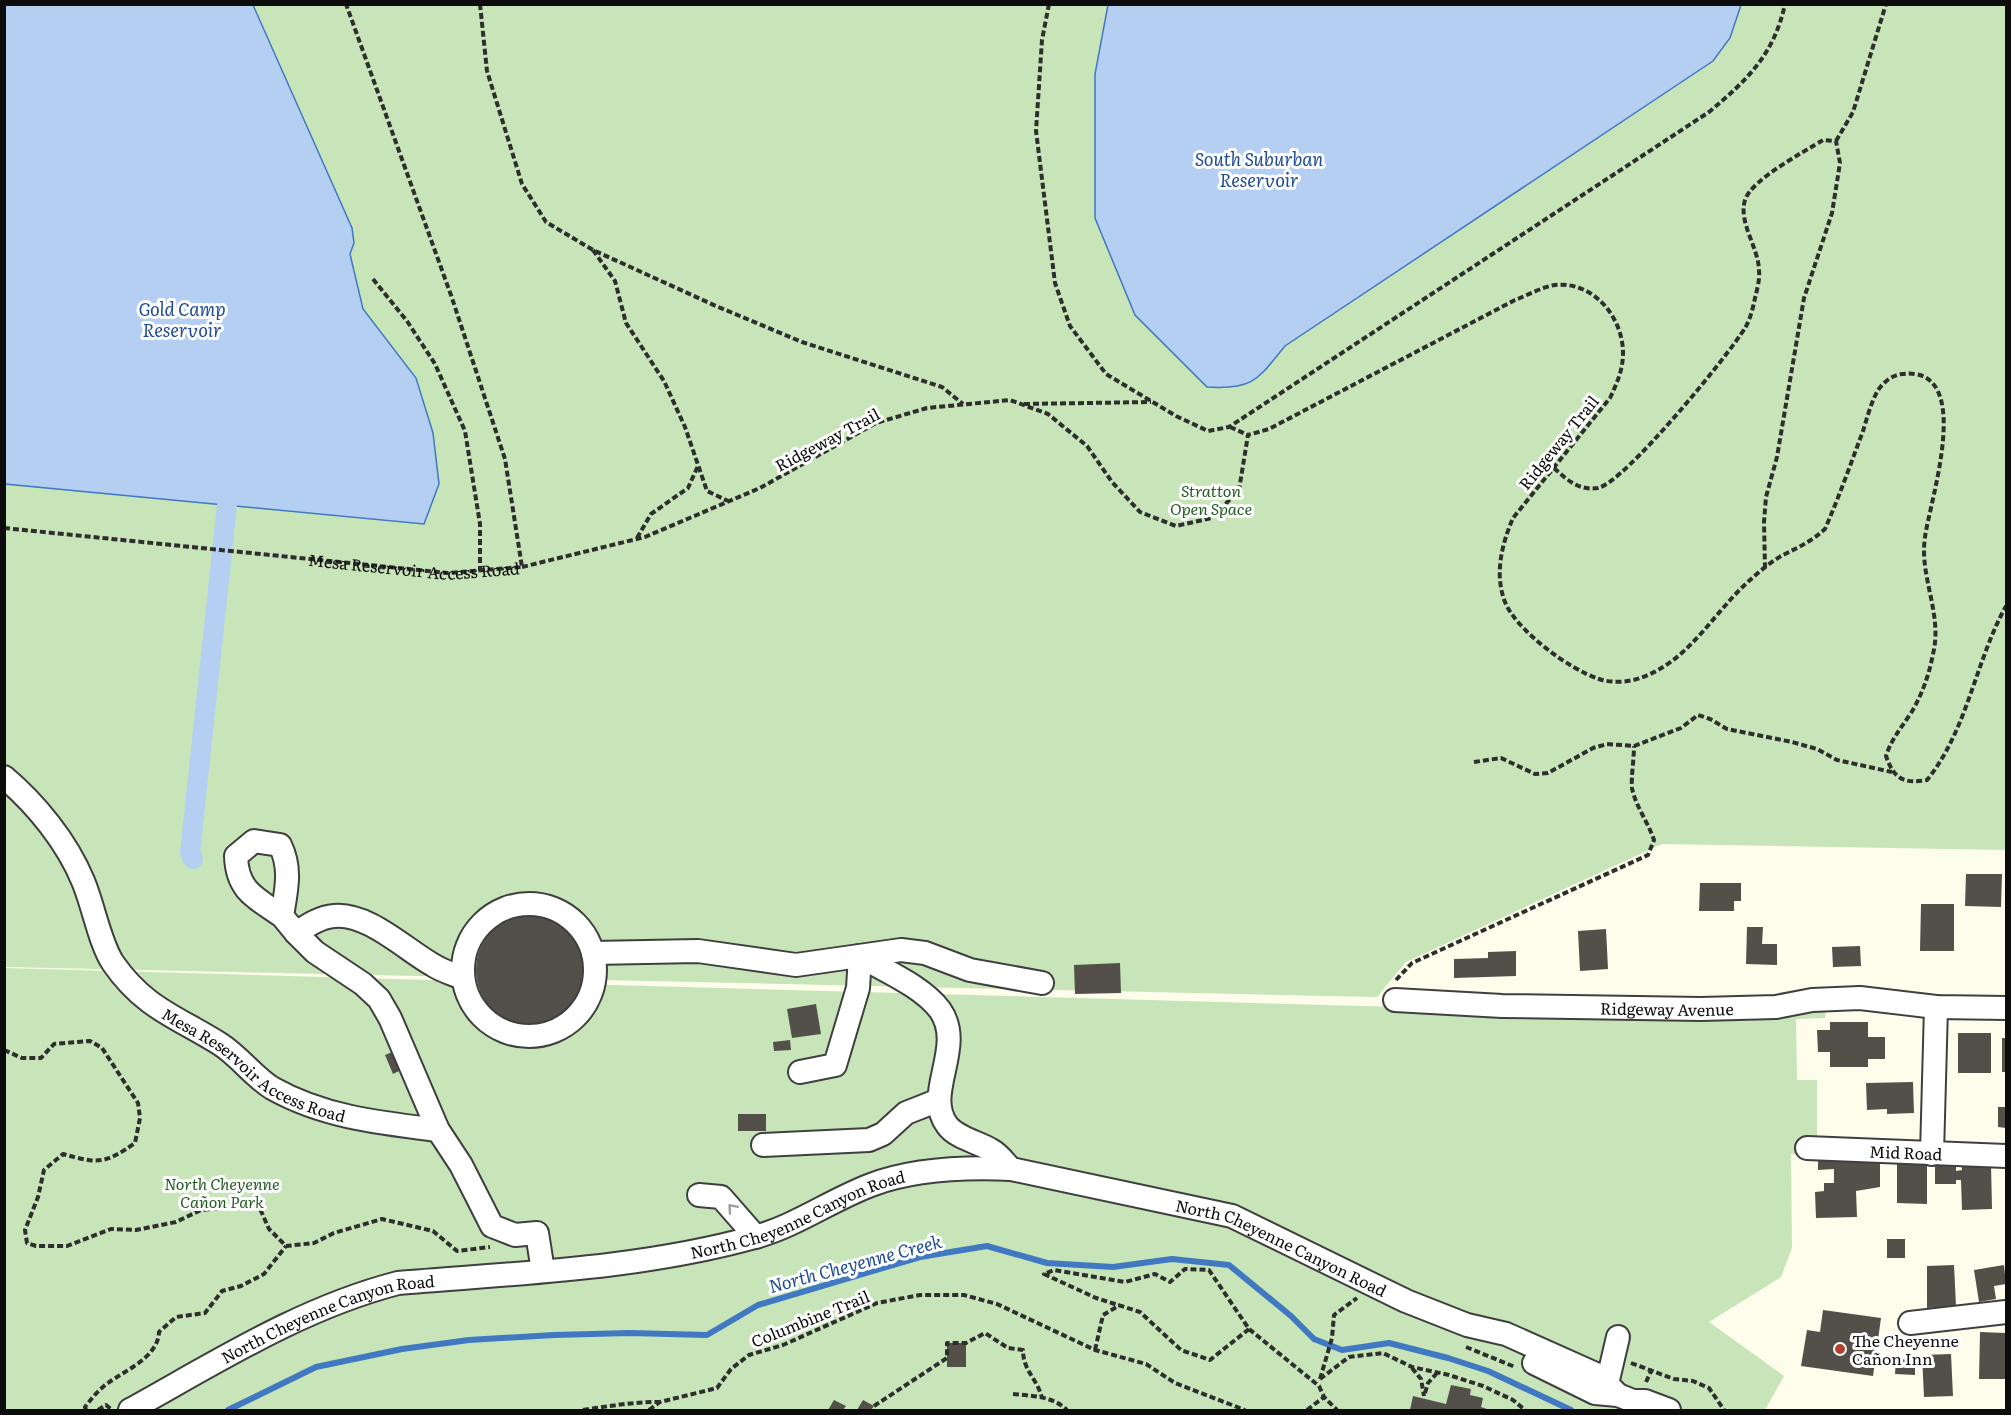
<svg xmlns="http://www.w3.org/2000/svg" width="2011" height="1415" font-family="Literata,serif">
<rect width="100%" height="100%" fill="#fefdec"/>
<path fill="#c7e5b8" d="M 5,5 L 2006,5 L 2006,850 L 1662,844 L 1406,962 L 1377,997 L 5,967 Z
M 5,968 L 1398,1007 L 1414,1013 L 1435,1015 L 1826,1010 L 1825,1018 L 1796,1019 L 1797,1080 L 1817,1080 L 1817,1154 L 1791,1154 L 1792,1248 L 1781,1277 L 1709,1322 L 1784,1376 L 1765,1410 L 5,1410 Z"/>
<path fill="#b4cff1" stroke="#4178c2" stroke-width="1.5" d="M 4,5 L 253,5 L 352,228 L 354,243 L 350,254 L 363,309 L 416,378 L 433,433 L 439,484 L 424,524 L 5,484 Z
M 1108,5 L 1108,4 L 1741,5 L 1730,38 L 1713,61 L 1285,346 C 1258,379 1254,390 1207,387 L 1135,315 L 1095,218 L 1095,74 Z"/>
<g fill="none" stroke-linecap="round" stroke-linejoin="round">
<path stroke="#4178c2" stroke-width="6" d="M 228,1410 L 316,1367 L 402,1349 L 469,1340 L 554,1335 L 629,1333 L 707,1335 L 758,1305 L 920,1257 L 987,1246 L 1047,1263 L 1113,1267 L 1172,1259 L 1229,1265 L 1291,1316 L 1314,1339 L 1342,1350 L 1389,1343 L 1448,1358 L 1488,1371 L 1571,1410"/>
<path stroke="#b4cff1" stroke-width="20" d="M 193,859 L 190,853 L 227,505"/>
</g>
<path fill="#534f49" d="M 1966,874 L 2002,874 L 2001,907 L 1965,906 Z
M 1700,883 L 1741,883 L 1741,901 L 1734,901 L 1734,911 L 1699,911 Z
M 1921,904 L 1954,904 L 1954,951 L 1920,951 Z
M476 970a56 56 0 1 1 112 0a56 56 0 1 1-112 0Z
M 1747,927 L 1763,927 L 1762,944 L 1777,944 L 1777,965 L 1746,964 Z
M 1606,929 L 1608,969 L 1580,971 L 1578,931 Z
M 1860,946 L 1861,966 L 1833,967 L 1832,947 Z
M 1516,951 L 1516,976 L 1454,978 L 1454,959 L 1488,958 L 1488,952 Z
M 1120,963 L 1121,993 L 1075,994 L 1074,965 Z
M 816,1004 L 821,1034 L 792,1038 L 787,1009 Z
M 1830,1022 L 1868,1022 L 1868,1037 L 1885,1037 L 1885,1059 L 1868,1059 L 1868,1067 L 1830,1067 L 1830,1052 L 1818,1052 L 1817,1030 L 1830,1030 Z
M 1958,1033 L 1991,1033 L 1991,1073 L 1958,1073 Z
M 2002,1038 L 2006,1038 L 2006,1072 L 2002,1072 Z
M 790,1040 L 791,1050 L 774,1051 L 773,1042 Z
M 395,1051 L 403,1069 L 393,1074 L 385,1055 Z
M 1913,1082 L 1914,1113 L 1887,1114 L 1887,1109 L 1867,1110 L 1866,1083 Z
M 1998,1107 L 2006,1107 L 2006,1128 L 1998,1127 Z
M 738,1114 L 766,1114 L 766,1131 L 738,1131 Z
M 1861,1158 L 1861,1163 L 1880,1163 L 1880,1187 L 1856,1191 L 1857,1217 L 1816,1218 L 1815,1192 L 1824,1191 L 1824,1183 L 1834,1183 L 1834,1169 L 1818,1170 L 1818,1159 Z
M 1897,1164 L 1927,1164 L 1927,1204 L 1897,1203 Z
M 1935,1164 L 1956,1164 L 1956,1171 L 1962,1170 L 1961,1164 L 1991,1164 L 1992,1209 L 1962,1210 L 1961,1180 L 1956,1180 L 1956,1184 L 1935,1184 Z
M 1887,1239 L 1905,1239 L 1905,1258 L 1887,1258 Z
M 1954,1265 L 1956,1306 L 1927,1308 L 1927,1266 Z
M 2004,1265 L 2006,1284 L 1994,1286 L 1996,1299 L 1979,1302 L 1974,1270 Z
M 1823,1310 L 1881,1318 L 1873,1376 L 1801,1366 L 1807,1330 L 1820,1332 Z
M 1980,1332 L 2006,1333 L 2006,1379 L 1979,1379 Z
M 947,1343 L 966,1343 L 966,1367 L 947,1367 Z
M 1951,1354 L 1953,1396 L 1924,1397 L 1922,1355 Z
M 1896,1359 L 1915,1360 L 1915,1375 L 1895,1374 Z
M 1451,1385 L 1471,1389 L 1470,1395 L 1483,1398 L 1481,1407 L 1490,1410 L 1410,1410 L 1413,1396 L 1446,1404 Z
M 834,1400 L 846,1406 L 843,1410 L 828,1410 Z
M 863,1400 L 874,1406 L 871,1410 L 857,1410 Z"/>
<g fill="none" stroke-linecap="round" stroke-linejoin="round">
<g stroke="#3f3f3f" stroke-width="26">
<g id="minor">
<path id="s2" d="M 4,777 C 36,804 67,842 83,881 C 93,904 100,944 113,963 C 144,1008 177,1017 220,1044 C 239,1056 254,1077 272,1088 C 323,1117 380,1123 438,1130"/>
<circle cx="529" cy="970" r="66"/>
<path d="M 282,916 C 256,898 237,891 236,856 L 254,841 L 280,845 C 292,869 286,891 282,916 L 296,933"/>
<path d="M 593,953 L 698,951 L 796,965 L 901,950 L 925,953 L 970,970 L 1042,983"/>
<path d="M 463,978 C 453,974 442,971 433,965 C 406,950 367,912 334,916 C 320,917 307,926 296,933 L 315,952 L 363,984 L 379,999 L 390,1018 L 438,1130 L 461,1165 L 492,1226 L 515,1235 L 537,1233 L 543,1271"/>
<path id="s3" d="M 1395,1000 L 1502,1006 L 1701,1009 L 1776,1007 L 1812,1000 L 1860,998 L 1936,1007 L 2006,1008"/>
<path d="M 800,1072 L 835,1065 L 858,988 L 860,956 C 885,971 922,986 940,1010 C 966,1047 923,1093 947,1125 C 956,1138 978,1142 991,1150 C 999,1154 1005,1163 1011,1169"/>
<path d="M 763,1145 L 869,1140 L 883,1134 L 906,1113 L 939,1100"/>
<path id="s4" d="M 1807,1148 L 2006,1156"/>
<path d="M 1932,1154 L 1936,1007"/>
<path d="M 699,1195 L 721,1197 L 756,1237"/>
<path d="M 1910,1323 L 2006,1312"/>
<path d="M 1534,1363 L 1595,1393 L 1618,1395 L 1633,1401 L 1645,1401 L 1669,1410"/>
<path d="M 1607,1384 L 1618,1337"/>
<path id="s5" d="M 130,1410 C 217,1362 301,1308 398,1283 C 517,1273 640,1269 755,1237 C 796,1226 831,1200 871,1185 C 913,1169 966,1167 1011,1169 L 1232,1216 L 1406,1301 L 1467,1325 L 1506,1334 L 1598,1375 L 1618,1395"/>
</g>
</g>
<g stroke="#2e2e2e" stroke-width="4" stroke-dasharray="6 3" stroke-linecap="butt">
<path d="M 480,4 L 487,71 L 522,184 L 546,222 L 593,250 L 716,306 L 802,342 L 942,387 L 963,404"/>
<path d="M 1049,4 L 1042,40 L 1036,131 L 1055,283 L 1070,326 L 1106,374 L 1176,416 L 1208,431 L 1229,427 L 1709,112 C 1747,80 1774,55 1785,4"/>
<path d="M 1836,141 L 1853,112 L 1886,4"/>
<path d="M 593,250 L 615,281 L 626,323 L 664,381 L 685,427 L 707,491 L 728,501"/>
<path d="M 373,279 L 407,321 L 435,364 L 465,431 L 480,524 L 480,571"/>
<path d="M 1024,404 L 1151,402"/>
<path d="M 1230,427 L 1248,435"/>
<path d="M 1554,468 C 1567,480 1579,491 1598,488 C 1624,483 1728,356 1745,328 C 1750,320 1753,308 1755,298 C 1757,290 1760,279 1759,271 C 1759,248 1738,223 1745,200 C 1752,179 1804,152 1823,140 L 1836,141 L 1840,163 L 1832,213 L 1804,298 L 1777,457 L 1766,497 L 1764,522 L 1765,567"/>
<path id="s1" d="M 4,528 L 448,573 L 522,567 L 505,459 L 452,298 L 346,4"/>
<path d="M 637,538 L 651,514 L 688,488 L 698,466"/>
<path d="M 522,567 L 645,537 L 760,488 L 876,423 L 927,408 L 1010,400 L 1048,414 L 1087,446 L 1112,482 L 1140,512 L 1176,526 L 1212,518 L 1239,490 L 1248,435 L 1269,429 L 1515,300 C 1528,295 1542,287 1555,285 C 1594,281 1623,318 1623,353 C 1623,370 1617,383 1610,398 L 1513,518 C 1502,544 1494,574 1505,602 C 1516,630 1570,670 1599,679 C 1614,684 1633,682 1648,675 C 1692,656 1715,611 1750,580 C 1760,571 1772,561 1783,555 C 1799,547 1812,541 1825,529 C 1839,497 1851,463 1863,431 C 1867,418 1871,403 1877,392 C 1882,383 1892,375 1902,374 C 1976,365 1930,500 1925,537 C 1919,577 1943,614 1933,654 C 1929,675 1922,695 1911,713 C 1901,728 1891,740 1886,756 C 1894,779 1903,784 1927,780 C 1968,729 1975,662 2006,606"/>
<path d="M 1474,762 L 1501,758 L 1535,774 L 1548,773 L 1593,748 L 1607,744 L 1634,746 L 1681,728 L 1698,715 L 1710,719 L 1727,729 L 1792,742 L 1817,749 L 1837,760 L 1892,772"/>
<path d="M 1396,980 L 1412,963 L 1648,855 L 1654,840 C 1648,822 1635,805 1632,788 C 1631,777 1634,759 1634,746"/>
<path d="M 4,1050 L 22,1058 L 41,1058 L 54,1044 L 90,1041 L 102,1048 L 138,1103 L 140,1118 L 135,1143 C 105,1164 98,1164 63,1154 L 44,1170 L 38,1197 L 25,1230 L 27,1243 L 36,1246 L 67,1246 L 111,1229 L 136,1230 L 176,1222 L 201,1210 L 234,1207 L 253,1200 L 261,1211 L 269,1229 L 286,1246 L 314,1243 L 334,1233 L 382,1219 L 433,1231 L 457,1251 L 490,1247"/>
<path d="M 1249,1329 L 1210,1360 L 1181,1350 L 1140,1312 L 1096,1298 L 1044,1274 L 1054,1270 L 1125,1282 L 1155,1274 L 1170,1282 L 1185,1269 L 1209,1270 L 1249,1329 L 1319,1386 L 1324,1397 L 1337,1410"/>
<path d="M 1466,1347 L 1515,1367"/>
<path d="M 1095,1350 L 1103,1315 L 1120,1305"/>
<path d="M 1631,1363 L 1674,1379 L 1693,1381 L 1709,1388 L 1724,1410"/>
<path d="M 1412,1368 L 1421,1379 L 1424,1396"/>
<path d="M 1320,1379 L 1349,1357 L 1383,1353 L 1412,1367 L 1449,1375 L 1483,1386 L 1513,1400 L 1525,1410"/>
<path d="M 1320,1379 L 1332,1338 L 1334,1315 L 1357,1298"/>
<path d="M 1646,1382 L 1652,1369"/>
<path d="M 1425,1393 L 1428,1383 L 1437,1373"/>
<path d="M 1013,1394 C 1032,1396 1053,1396 1067,1410"/>
<path d="M 874,1406 L 947,1358 L 947,1343 L 966,1343 L 985,1333 L 1008,1348 L 1023,1350 C 1023,1371 1037,1378 1042,1398"/>
<path d="M 86,1410 L 85,1407 C 92,1398 99,1389 108,1383 C 126,1370 158,1357 159,1332 L 176,1317 L 205,1313 L 222,1291 L 241,1286 L 264,1274 L 286,1246"/>
<path d="M 98,1410 L 106,1405 L 112,1410"/>
<path d="M 583,1410 C 609,1406 633,1402 659,1402"/>
<path d="M 649,1410 L 660,1402 L 717,1388 L 731,1369 L 749,1355 L 783,1345 L 877,1303 L 920,1295 L 964,1295 L 997,1304 L 1095,1350 L 1146,1364 L 1175,1383 L 1245,1410"/>
<path d="M 1307,1410 L 1324,1397"/>
</g>
<use href="#minor" stroke="#fff" stroke-width="22"/>
</g>
<defs><path id="oneway-chevron" d="M-2-3.5L2.5 0L-2 3.5" fill="none" stroke-width="1.6" stroke-linecap="round" stroke-linejoin="round" transform="scale(1.5)"/></defs>
<use stroke="#9e9e9e" href="#oneway-chevron" transform="translate(732 1208) rotate(-131)"/>
<circle fill="#b0402f" stroke="#fff" stroke-width="2" cx="1840" cy="1349" r="6"/>
<g text-anchor="middle" dominant-baseline="central" stroke-width="6" stroke-linejoin="round" paint-order="stroke">
<g font-size="16" fill="#0c0c0c" stroke="#fff">
<text transform="translate(827 439) rotate(-28)">Ridgeway Trail</text>
<text transform="translate(1558 442) rotate(-51)">Ridgeway Trail</text>
<text stroke="none"><textPath href="#s1" startOffset="412">Mesa Reservoir Access Road</textPath></text>
<text stroke="none"><textPath href="#s3" startOffset="272">Ridgeway Avenue</textPath></text>
<text stroke="none"><textPath href="#s2" startOffset="396">Mesa Reservoir Access Road</textPath></text>
<text stroke="none"><textPath href="#s4" startOffset="99">Mid Road</textPath></text>
<text stroke="none"><textPath href="#s5" startOffset="706">North Cheyenne Canyon Road</textPath></text>
<text stroke="none"><textPath href="#s5" startOffset="1210">North Cheyenne Canyon Road</textPath></text>
<text transform="translate(810 1318) rotate(-22)">Columbine Trail</text>
<text stroke="none"><textPath href="#s5" startOffset="220">North Cheyenne Canyon Road</textPath></text>
</g>
<g font-size="16" font-style="italic" fill="#235e22" stroke="#fff">
<text x="1211" y="490">Stratton<tspan x="1211" dy="18">Open Space</tspan></text>
<text x="222" y="1183">North Cheyenne<tspan x="222" dy="18">Cañon Park</tspan></text>
</g>
<g font-size="16" fill="#0c0c0c" stroke="#fff" text-anchor="start">
<text x="1852" y="1340">The Cheyenne<tspan x="1852" dy="18">Cañon Inn</tspan></text>
</g>
<g font-size="18" font-style="italic" fill="#1f4c93" stroke="#fff">
<text x="1259" y="158">South Suburban<tspan x="1259" dy="21">Reservoir</tspan></text>
<text x="182" y="308">Gold Camp<tspan x="182" dy="21">Reservoir</tspan></text>
<text transform="translate(855 1263) rotate(-15)">North Cheyenne Creek</text>
</g>
</g>
<rect width="2011" height="1415" fill="none" stroke="#0c0c0c" stroke-width="12"/>
</svg>
